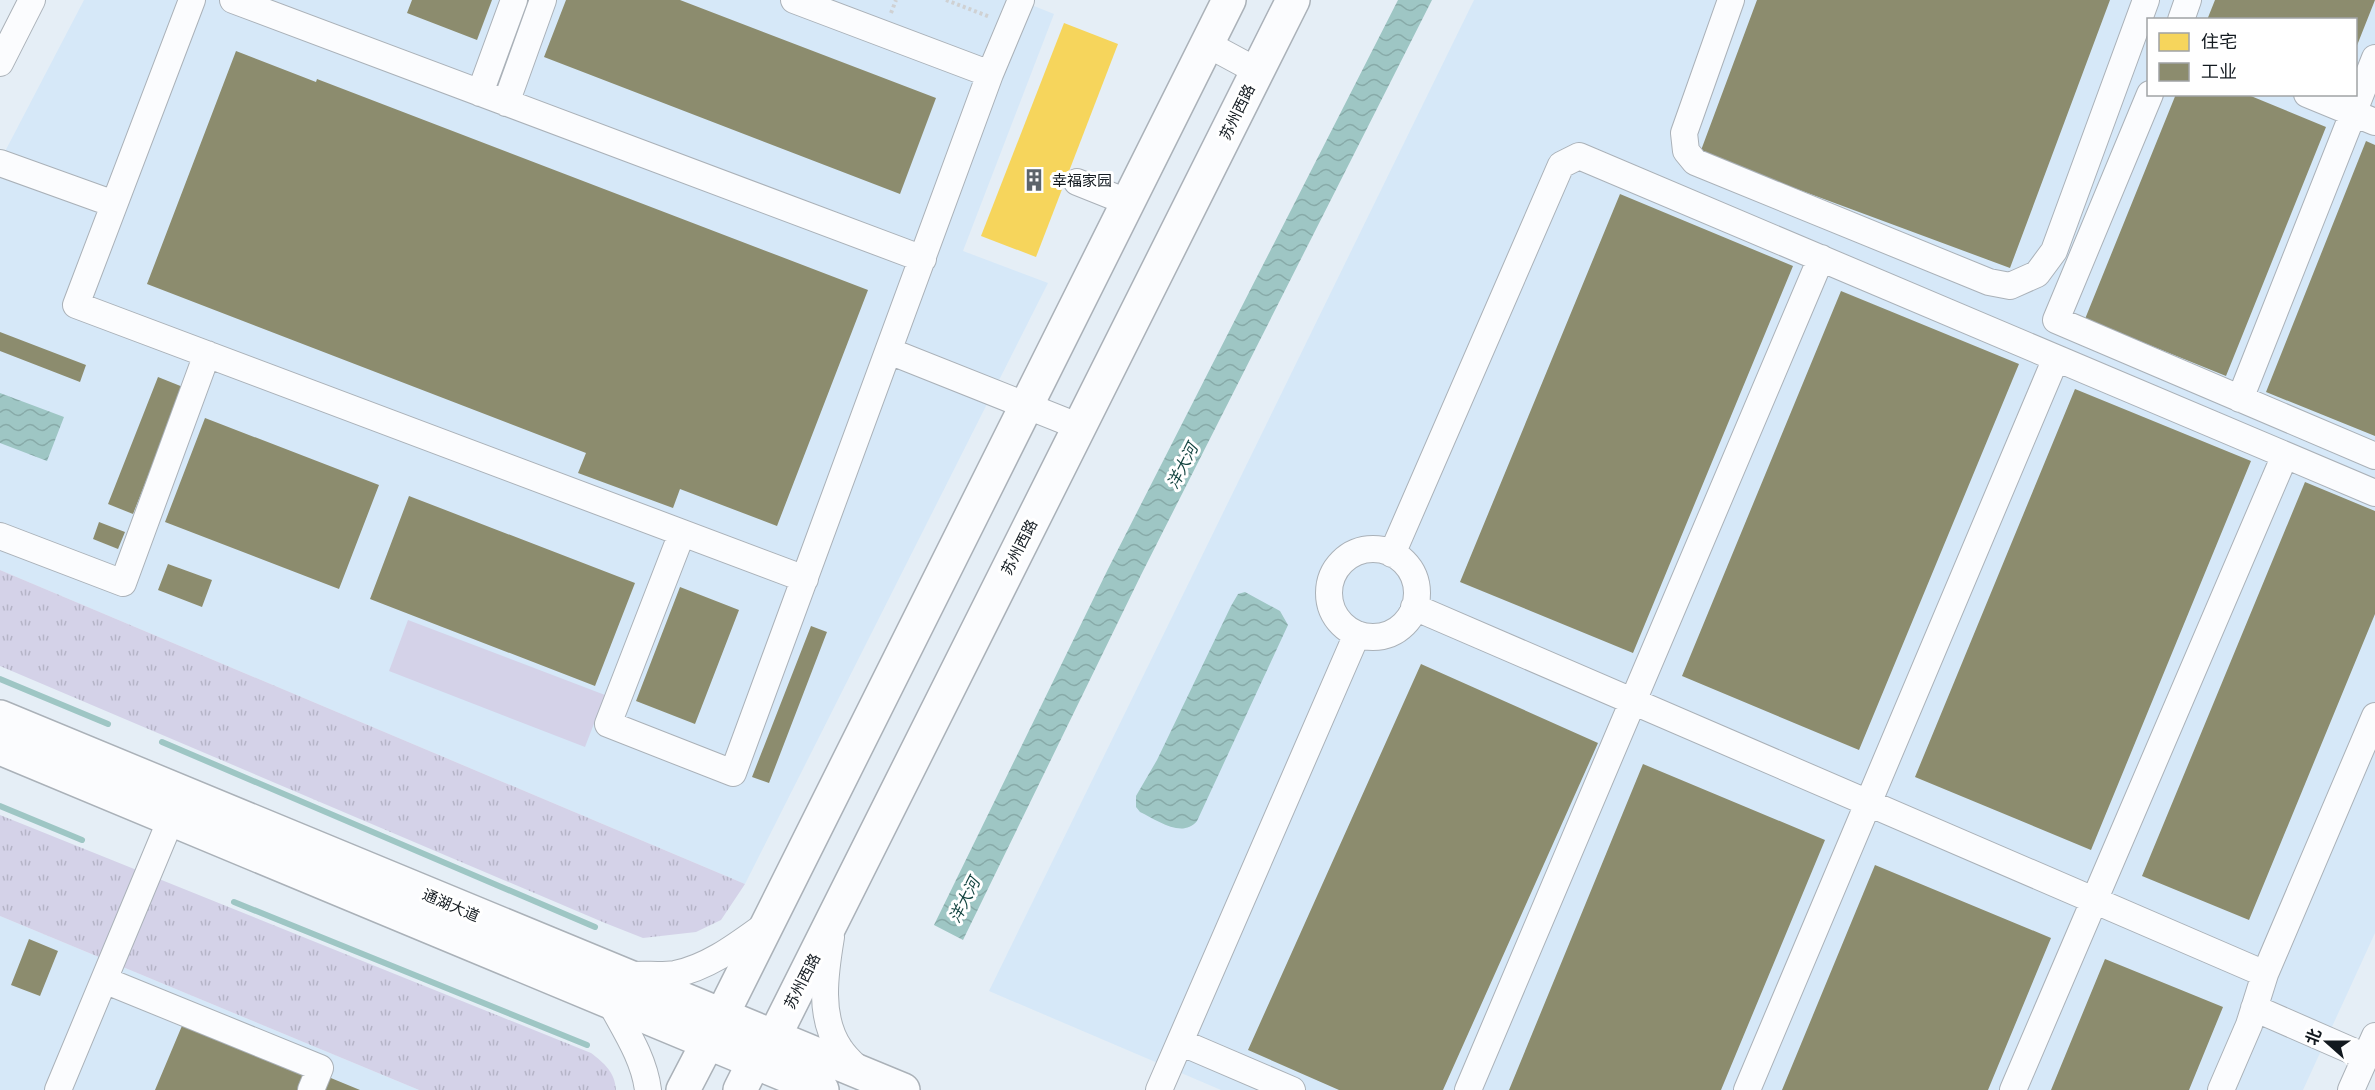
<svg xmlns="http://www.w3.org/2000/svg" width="2375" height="1090" font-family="'Asap Condensed','Noto Sans SC',sans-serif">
<defs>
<pattern id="grass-tufts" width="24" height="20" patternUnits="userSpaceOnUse" patternTransform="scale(1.5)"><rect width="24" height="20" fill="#d4d2e8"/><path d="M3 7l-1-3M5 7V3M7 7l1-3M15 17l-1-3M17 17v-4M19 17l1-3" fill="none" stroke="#b5b4c7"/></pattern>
<pattern id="water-waves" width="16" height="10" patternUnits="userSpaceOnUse" patternTransform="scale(1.5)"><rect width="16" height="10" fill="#9ec6c4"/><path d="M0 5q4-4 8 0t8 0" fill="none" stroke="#87aaa8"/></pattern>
</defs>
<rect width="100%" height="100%" fill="#e5eef6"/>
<path fill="#d6e8f8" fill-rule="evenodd" d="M 84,0 L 1019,0 L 1054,14 L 963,251 L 1048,283 L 745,884 L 0,570 L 0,161 Z
M 1474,0 L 2375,0 L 2375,933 L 2303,1090 L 1221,1090 L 989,991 ZM 2148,20 L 2356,20 L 2356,94 L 2148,94 Z
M 0,916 L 419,1090 L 0,1090 Z"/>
<path fill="url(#grass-tufts)" d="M 0,570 L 745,884 L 721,920 L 696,932 L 643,938 L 605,923 L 0,666 Z
M 0,815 L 591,1053 C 604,1063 615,1072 616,1090 L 419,1090 L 0,916 Z"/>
<path fill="#d4d2e8" d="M 408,620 L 605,695 L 585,747 L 389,671 Z"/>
<path fill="url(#water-waves)" d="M 1398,0 L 1432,0 L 1141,575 L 963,940 L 934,925 L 1108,569 Z
M 0,393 L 64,417 L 47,461 L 0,443 Z
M 1245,592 L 1280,611 L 1288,625 L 1197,821 C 1182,839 1157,820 1140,812 L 1136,807 L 1136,796 L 1157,760 L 1231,606 L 1238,594 Z"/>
<path fill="#f6d55c" d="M 1064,23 L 1118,44 L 1036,257 L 981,236 Z"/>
<path fill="#8c8c6e" d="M 412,0 L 492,0 L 477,40 L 407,13 Z
M 566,0 L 680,0 L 936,98 L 900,194 L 544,57 Z
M 1757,0 L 2110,0 L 2010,268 L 1700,153 Z
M 2215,0 L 2375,0 L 2356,48 L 2356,20 L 2207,20 Z
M 236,51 L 316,82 L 317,79 L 868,290 L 777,526 L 680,489 L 673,508 L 578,473 L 586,453 L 147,284 Z
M 2176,94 L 2246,94 L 2326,127 L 2226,376 L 2085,319 Z
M 2366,141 L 2375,145 L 2375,436 L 2266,392 Z
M 1620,194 L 1793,266 L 1633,653 L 1460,582 Z
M 1841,291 L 2019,364 L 1859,750 L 1682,676 Z
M 0,332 L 86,365 L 80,382 L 0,351 Z
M 158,377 L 183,387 L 133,514 L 108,504 Z
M 2075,389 L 2251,461 L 2091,850 L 1915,777 Z
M 205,418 L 379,485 L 339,589 L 165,522 Z
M 2305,482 L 2375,511 L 2375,614 L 2249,920 L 2142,876 Z
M 409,496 L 635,583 L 595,686 L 370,599 Z
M 99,522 L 125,532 L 118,549 L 93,539 Z
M 168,564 L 212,580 L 202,607 L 158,590 Z
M 680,587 L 739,610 L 695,724 L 636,701 Z
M 811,626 L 827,632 L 769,783 L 752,777 Z
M 1421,664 L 1598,743 L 1443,1090 L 1339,1090 L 1248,1050 Z
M 1643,764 L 1825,840 L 1721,1090 L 1509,1090 Z
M 1875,865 L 2051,938 L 1988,1090 L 1782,1090 Z
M 29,939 L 58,951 L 40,996 L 11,985 Z
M 2105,959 L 2223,1007 L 2189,1090 L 2051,1090 Z
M 184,1021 L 307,1072 L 300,1090 L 155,1090 Z
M 326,1076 L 360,1090 L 320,1090 Z"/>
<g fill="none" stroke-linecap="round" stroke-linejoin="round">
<path stroke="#9ec6c4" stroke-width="6" d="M 0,679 L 108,724
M 162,742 L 595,927
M 0,806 L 82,840
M 234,902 L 587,1045"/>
<g stroke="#aab1b8" stroke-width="28">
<path id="minor" d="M 192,0 L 76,305 L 805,579
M 233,0 L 923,259
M 1731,0 L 1684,133 L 1686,151 L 1695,162 L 1989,282 L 2010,286 L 2037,274 L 2054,251 L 2146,0
M 2181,20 L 2188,0
M 1207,44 L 1257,71
M 0,63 L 32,0
M 990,74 L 1021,0
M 480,93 L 514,0
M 2150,94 L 2056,320 L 2375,456
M 2307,94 L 2375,122
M 506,103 L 543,0
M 0,163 L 114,204
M 1077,182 L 1127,202
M 889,351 L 1080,427
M 2240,399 L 2375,58
M 682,533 L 608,724 L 733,773 L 990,74 L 794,0
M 0,536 L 123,583 L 207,354
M1329 593a44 44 0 1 1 88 0a44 44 0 1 1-88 0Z
M 1392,554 L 1561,165 L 1579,156 L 2375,493
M 1414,607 L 2265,974
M 831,937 C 825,973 818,1017 840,1049 C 845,1057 853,1064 859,1070
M 633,975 C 646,974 661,976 675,974 C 710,967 740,943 768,923
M 104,980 L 320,1068 L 311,1090
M 610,1002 C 625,1030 644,1058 648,1090
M 2254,1008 L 2366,1057
M 1180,1042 L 1292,1090
M 58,1090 L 171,819
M 1159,1090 L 1357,634
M 1468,1090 L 1821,258
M 1747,1090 L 2056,358
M 2013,1090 L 2285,455
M 2221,1090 L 2249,1025 L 2265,974 L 2375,716
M 2351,1090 L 2375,1036"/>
</g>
<g stroke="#aab1b8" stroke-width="36">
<path id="major" d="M 0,717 L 903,1090
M 0,748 L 822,1090
M 683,1090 L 721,1017 L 1229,0
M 740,1090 L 754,1062 L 774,1037 L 1293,0"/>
</g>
<path stroke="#cfd1d3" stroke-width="4" stroke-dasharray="3 3" stroke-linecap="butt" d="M 946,0 L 990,17
M 891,13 L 896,0"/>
<use href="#minor" stroke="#fbfcfe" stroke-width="26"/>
<use href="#major" stroke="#fbfcfe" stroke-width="33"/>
</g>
<defs>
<g id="building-bare" transform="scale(1.8)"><path d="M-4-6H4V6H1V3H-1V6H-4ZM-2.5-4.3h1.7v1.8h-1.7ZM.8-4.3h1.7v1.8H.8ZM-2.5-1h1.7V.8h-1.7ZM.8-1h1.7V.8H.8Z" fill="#5c646a" stroke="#fff" stroke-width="2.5" paint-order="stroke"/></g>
</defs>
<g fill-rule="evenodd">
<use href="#building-bare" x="1034" y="180"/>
</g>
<g text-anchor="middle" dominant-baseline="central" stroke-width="6" stroke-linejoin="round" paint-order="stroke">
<g font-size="15" fill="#12191f" stroke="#fff">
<text transform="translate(1237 112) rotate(-64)">苏州西路</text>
<text transform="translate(1019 547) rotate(-63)">苏州西路</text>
<text transform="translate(451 905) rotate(23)">通湖大道</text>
<text transform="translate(802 981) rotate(-63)">苏州西路</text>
</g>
<g font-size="15" fill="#12191f" stroke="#fff" text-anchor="start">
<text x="1052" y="180">幸福家园</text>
</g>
<g font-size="16" font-style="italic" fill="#164642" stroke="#fff">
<text transform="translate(1182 466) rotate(-63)">洋大河</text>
<text transform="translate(964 900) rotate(-63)">洋大河</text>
</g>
</g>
<rect x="2147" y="18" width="210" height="78" fill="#ffffff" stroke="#a0a3a5" stroke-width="1.5"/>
<rect x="2159" y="33" width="30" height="18" fill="#f6d55c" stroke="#a0a3a5" stroke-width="1.5"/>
<text x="2201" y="48" font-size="18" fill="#12191f">住宅</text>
<rect x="2159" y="63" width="30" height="18" fill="#8c8c6e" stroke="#a0a3a5" stroke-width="1.5"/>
<text x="2201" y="78" font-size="18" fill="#12191f">工业</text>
<g transform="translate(2327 1042) rotate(291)" stroke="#ffffff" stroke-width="4.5" paint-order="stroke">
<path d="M0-4.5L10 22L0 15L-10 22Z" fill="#12191f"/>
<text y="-9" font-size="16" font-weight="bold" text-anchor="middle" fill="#12191f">北</text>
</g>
</svg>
